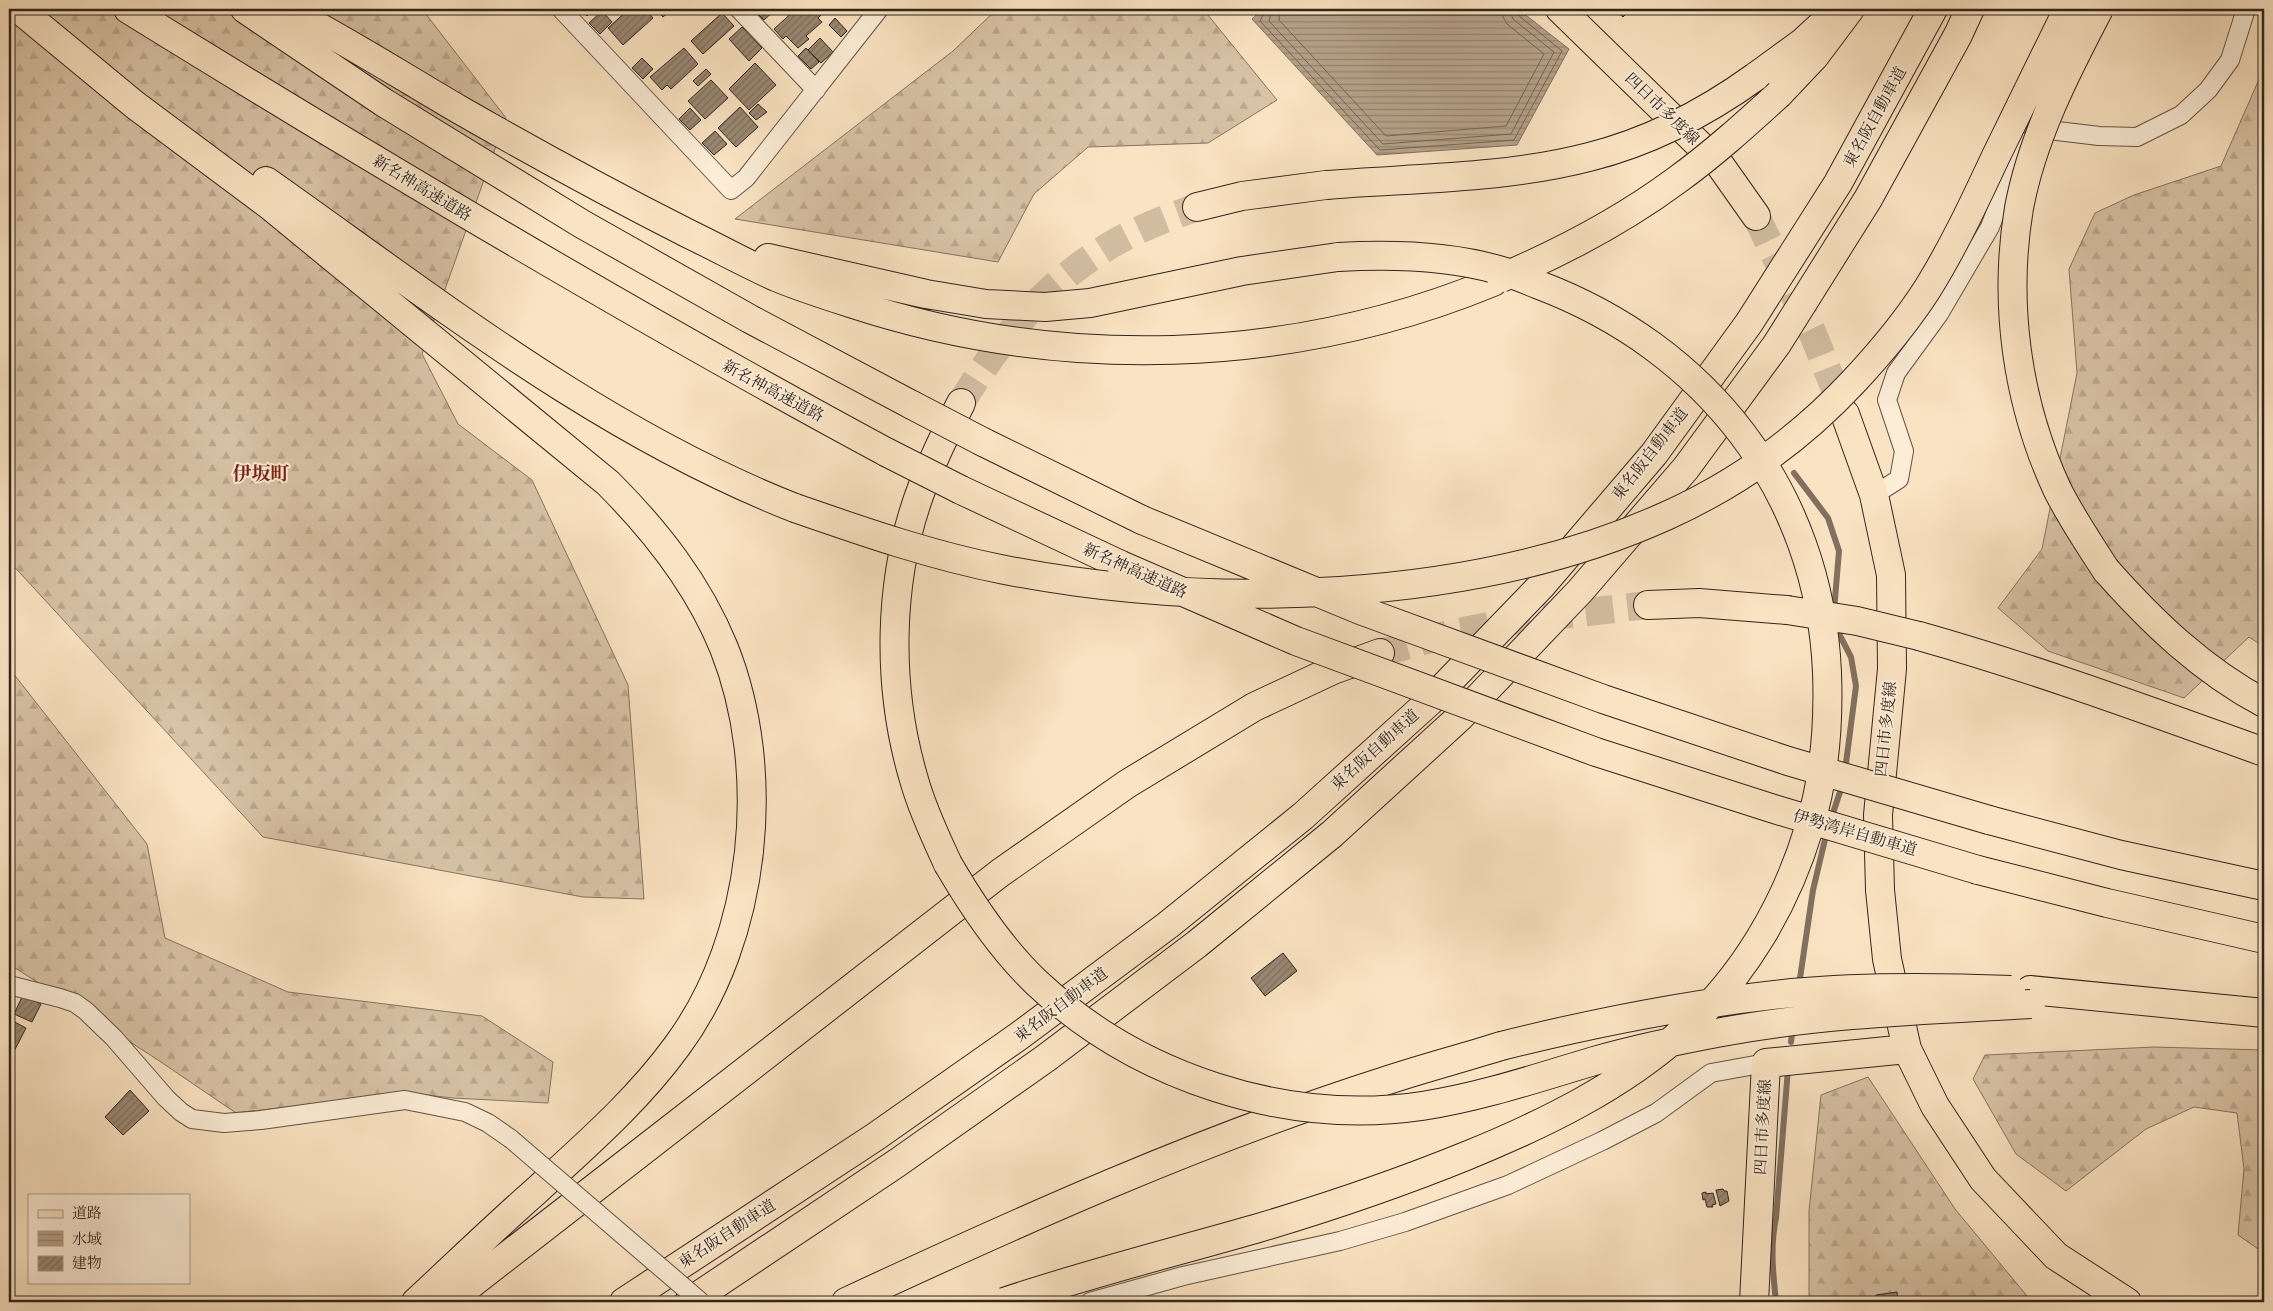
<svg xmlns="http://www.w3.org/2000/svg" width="2273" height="1311" font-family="'Libre Bodoni','Noto Serif JP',serif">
<defs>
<pattern id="forest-firs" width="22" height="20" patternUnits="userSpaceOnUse" patternTransform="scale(1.25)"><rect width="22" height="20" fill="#d8c3a6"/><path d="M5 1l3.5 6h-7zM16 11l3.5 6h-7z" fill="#baa78e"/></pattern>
<pattern id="water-rules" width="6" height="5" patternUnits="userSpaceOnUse" patternTransform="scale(1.25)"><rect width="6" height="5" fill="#b6a28a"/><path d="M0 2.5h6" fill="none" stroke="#958470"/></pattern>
<pattern id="building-hatch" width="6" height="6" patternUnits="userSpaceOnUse" patternTransform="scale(1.25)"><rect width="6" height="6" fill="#9a8873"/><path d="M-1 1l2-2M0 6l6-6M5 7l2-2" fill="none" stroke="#7e6f5e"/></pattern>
</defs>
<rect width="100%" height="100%" fill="#fae3c2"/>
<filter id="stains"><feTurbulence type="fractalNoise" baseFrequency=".004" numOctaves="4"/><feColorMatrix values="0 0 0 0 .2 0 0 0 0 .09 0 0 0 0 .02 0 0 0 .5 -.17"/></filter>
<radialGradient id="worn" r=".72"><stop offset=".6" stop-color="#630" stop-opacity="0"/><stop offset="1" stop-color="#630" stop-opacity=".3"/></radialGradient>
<path fill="url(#forest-firs)" stroke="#847462" d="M 9,9 L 422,9 L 506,118 L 422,354 L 458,424 L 532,480 L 628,685 L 644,899 L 583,897 L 263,837 L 9,561 Z
M 997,9 L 1203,9 L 1277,100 L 1208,143 L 1088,147 L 1034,194 L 998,262 L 735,219 L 953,51 Z
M 2264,68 L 2264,647 L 2249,637 L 2184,698 L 2048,651 L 1998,608 L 2042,549 L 2077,373 L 2069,269 L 2095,213 L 2134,195 L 2221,166 Z
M 9,668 L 147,844 L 165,938 L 288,992 L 482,1016 L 553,1062 L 548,1103 L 453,1098 L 408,1093 L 236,1113 L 158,1060 L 9,964 Z
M 2154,1047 L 2264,1050 L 2264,1253 L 2238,1235 L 2244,1169 L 2237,1113 L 2194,1107 L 2146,1129 L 2066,1191 L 2016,1154 L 1973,1079 L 1985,1055 Z
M 1868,1077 L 1955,1209 L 2032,1302 L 1809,1302 L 1809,1211 L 1821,1095 Z"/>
<path fill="url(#water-rules)" stroke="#81705f" d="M 1263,9 L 1518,9 L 1569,49 L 1517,145 L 1377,155 L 1252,19 Z"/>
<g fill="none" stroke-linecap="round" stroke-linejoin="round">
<path stroke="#746454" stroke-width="1" d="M 1266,9 L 1260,21 L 1380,150 L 1514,140 L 1562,51 L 1518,15 L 1516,9
M 1272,9 L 1269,21 L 1383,144 L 1511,134 L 1554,52 L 1513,19 L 1509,9
M 1280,9 L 1279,20 L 1386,136 L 1506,126 L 1544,54 L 1507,24 L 1503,17 L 1502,9"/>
<path stroke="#81705f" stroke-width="6" d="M 1794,473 L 1828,518 L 1839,551 L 1834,611
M 1835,626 L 1851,657 L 1856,686 L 1845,771
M 1831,819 L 1843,783
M 1799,985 L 1813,890 L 1827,831
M 1791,1042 L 1793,1027
M 1776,1302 C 1773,1273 1770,1247 1776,1218 L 1788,1069"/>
</g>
<path fill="url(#building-hatch)" stroke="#31251e" d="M 580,9 L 600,9 L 596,13 L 593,10 L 587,16 Z
M 629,9 L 645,9 L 653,18 L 623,45 L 608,28 Z
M 655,9 L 672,9 L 663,17 Z
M 753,9 L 776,9 L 764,20 Z
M 796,9 L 821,9 L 824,12 L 818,18 L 822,22 L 806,36 L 809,39 L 798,48 L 786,36 L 783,39 L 774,29 Z
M 1614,9 L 1631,9 L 1623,17 Z
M 602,11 L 612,22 L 600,34 L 589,23 Z
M 722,13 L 734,26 L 703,54 L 691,41 Z
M 835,18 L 847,31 L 841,37 L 829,25 Z
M 742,27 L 762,48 L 749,61 L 729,39 Z
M 820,38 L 833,52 L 821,63 L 808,50 Z
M 684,48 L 698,64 L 671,89 L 667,85 L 662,90 L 650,77 Z
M 806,48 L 819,62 L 811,69 L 798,56 Z
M 642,58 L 653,69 L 643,79 L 632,68 Z
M 755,63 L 776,85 L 749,110 L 729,89 Z
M 706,69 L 711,74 L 698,86 L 693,81 Z
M 711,80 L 728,98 L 705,119 L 688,101 Z
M 758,104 L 767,112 L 756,120 L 749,113 Z
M 740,107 L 758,127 L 736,147 L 718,128 Z
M 690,108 L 701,120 L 690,130 L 679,119 Z
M 715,131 L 727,144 L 714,155 L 702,143 Z
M 1283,953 L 1297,971 L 1265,996 L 1251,978 Z
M 23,995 L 41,1004 L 32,1022 L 14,1014 Z
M 9,1019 L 26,1028 L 9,1061 Z
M 130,1090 L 149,1111 L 123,1135 L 105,1117 Z
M 1723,1189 L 1724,1191 L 1727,1191 L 1729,1201 L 1720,1206 L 1716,1190 Z
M 1706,1192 L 1706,1194 L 1713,1193 L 1716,1204 L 1712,1205 L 1713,1207 L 1707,1207 L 1705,1199 L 1703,1200 L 1702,1193 Z
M 1897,1292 L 1898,1302 L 1877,1302 L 1876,1295 Z"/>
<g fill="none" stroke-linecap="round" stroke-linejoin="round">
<path stroke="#d2bda1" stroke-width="28" stroke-dasharray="28 14" stroke-linecap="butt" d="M 1756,216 L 1813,334 L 1845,414"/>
<path stroke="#d2bda1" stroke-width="28" stroke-dasharray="28 14" stroke-linecap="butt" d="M 961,403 C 1000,339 1044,285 1109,246 C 1137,229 1167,218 1197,207
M 1380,653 L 1449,634 L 1519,620 L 1648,605"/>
<g stroke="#635447" stroke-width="20">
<path id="minor" d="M 561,9 L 731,190 L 746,178 L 879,9
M 739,9 L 816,90
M 1874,495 L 1899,479 L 1904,451 L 1887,400 L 1896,373 L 1939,314 L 1990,227 L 2021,145 L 2049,130 L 2099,136 L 2137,137 L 2181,115 L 2208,90 L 2230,60 L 2246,9
M 9,985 L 60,998 L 75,1003 L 86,1011 L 114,1038 L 166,1098 L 181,1112 L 192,1119 L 224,1123 L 261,1120 L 405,1100 L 465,1112 L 488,1123 L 511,1139
M 1090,1302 L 1183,1276 L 1340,1241 L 1405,1222 L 1508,1185 L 1602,1141 L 1656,1113 L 1711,1073 L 1766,1063"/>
</g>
<g stroke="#31251e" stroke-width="30">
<path id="primary" d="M 1560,9 L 1720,165 L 1756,216
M 1845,414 L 1874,495 L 1891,575 L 1892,669 L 1878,815 L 1880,890 L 1887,959 L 1907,1049 L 1935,1106 L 1983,1179 L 2056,1256 L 2127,1302
M 1754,1302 L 1766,1063 L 1907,1049"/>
</g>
<g stroke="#31251e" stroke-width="30">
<path id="motorway" d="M 128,9 C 377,163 628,313 886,452
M 245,9 L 383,102 L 582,224 L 750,319 L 912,405
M 286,9 C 345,40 402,76 460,110 C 535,153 612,195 689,234 C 718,248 747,264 776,277 C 800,287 825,295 850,303 C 1059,372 1289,366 1493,282
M 20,10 L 135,105 L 269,205 L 608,483 C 656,531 698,584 724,648 C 773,771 757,938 677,1046 C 637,1101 586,1145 536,1191 C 495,1227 456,1265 416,1302
M 1755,77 L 1803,42 L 1828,19
M 1779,94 L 1814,57 L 1850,9
M 266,181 C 435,300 601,432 795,508
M 1197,207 L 1242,196 L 1326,185
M 768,258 L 926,294 L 986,304 L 1045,307 L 1090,303 L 1242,271 L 1338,257
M 983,442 L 1142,520
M 961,490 L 1121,565
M 2106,570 C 2152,622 2202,670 2264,703
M 1648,605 L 1699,603 L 1787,610
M 1919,636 C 2036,669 2150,711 2264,752
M 1989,820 L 2121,855 L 2264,886
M 948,864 C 936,838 923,811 915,783 C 886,688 887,578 923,485 C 934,457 947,430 961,403
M 1978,870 L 2107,903 L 2264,939
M 2030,990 L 2264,1013
M 448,1302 L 1000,873 L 1127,784 L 1254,707 L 1333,670 L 1380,653
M 624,1302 L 875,1137 L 1019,1036 L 1168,925 L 1303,816 L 1429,702 L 1542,585 L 1654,454 L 1749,323 L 1838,183 L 1933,9
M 689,1302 L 897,1163 L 1046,1058 L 1197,944 L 1332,834 L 1460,717 L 1580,591 L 1686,468 L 1777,344 L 1868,199 L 1958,35 L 1970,9
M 846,1302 C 1022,1220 1200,1140 1385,1081 C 1424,1068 1463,1058 1501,1046"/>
</g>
<use href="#minor" stroke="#fcedd7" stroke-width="18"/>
<use href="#primary" stroke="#fae3c2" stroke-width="28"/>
<use href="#motorway" stroke="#fae3c2" stroke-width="28"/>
<g stroke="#635447" stroke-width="20" stroke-linecap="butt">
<path id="minor-bridge" d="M 511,1139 L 701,1302"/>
</g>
<g stroke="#31251e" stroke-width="30" stroke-linecap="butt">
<path id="motorway-bridge" d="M 2099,9 C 2066,72 2032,138 2019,208 C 2003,303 2017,402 2057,489 C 2071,517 2089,544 2106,570
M 1326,185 C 1413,178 1504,179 1589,157 C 1649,142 1705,113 1755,77
M 1501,278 C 1562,252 1623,220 1677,180 C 1713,154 1746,124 1779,94
M 912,405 L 983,442
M 886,452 L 961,490
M 795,508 C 864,532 933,556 1005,570 C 1211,610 1471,604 1666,516 C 1737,484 1802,437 1855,380 C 1881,352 1907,321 1928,288 C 1954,246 1975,201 1996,156 C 2020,107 2044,58 2068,9
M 1142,520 L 1360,610 L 1603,699 L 1788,761 L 1989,820
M 1121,565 L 1296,641 L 1596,752 L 1774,809 L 1978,870
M 1787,610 L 1857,621 L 1919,636
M 948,864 C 973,907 1001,949 1037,983 C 1137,1077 1285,1126 1422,1106 C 1481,1097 1537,1078 1594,1061 C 1636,1049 1679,1040 1722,1032 C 1824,1013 1928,1010 2031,1004
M 1501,1046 C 1597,1022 1693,1003 1792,993 C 1865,986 1938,987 2011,990
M 1004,1302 C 1087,1274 1171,1253 1255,1229 C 1326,1208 1397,1184 1466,1156 C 1542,1125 1621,1087 1683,1031 C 1743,978 1786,905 1809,828 C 1825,777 1829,725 1827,672 C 1819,491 1706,348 1539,285 C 1525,279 1510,273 1495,269 C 1444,255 1390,254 1338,257"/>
</g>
<use href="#minor-bridge" stroke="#fcedd7" stroke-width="18"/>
<use href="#motorway-bridge" stroke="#fae3c2" stroke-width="28"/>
</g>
<g text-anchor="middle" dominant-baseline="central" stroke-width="4" stroke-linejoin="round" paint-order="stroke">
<g font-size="16" fill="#31251e" stroke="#fcedd7">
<text transform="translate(1662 109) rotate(44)">四日市多度線</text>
<text transform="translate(1875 117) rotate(-61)">東名阪自動車道</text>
<text transform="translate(422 188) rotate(31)">新名神高速道路</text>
<text transform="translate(773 391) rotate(28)">新名神高速道路</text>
<text transform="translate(1650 454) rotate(-52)">東名阪自動車道</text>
<text transform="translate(1135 571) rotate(24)">新名神高速道路</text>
<text transform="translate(1886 729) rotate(-84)">四日市多度線</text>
<text transform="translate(1375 750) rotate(-42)">東名阪自動車道</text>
<text transform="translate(1855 833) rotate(16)">伊勢湾岸自動車道</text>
<text transform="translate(1061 1005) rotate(-37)">東名阪自動車道</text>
<text transform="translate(1763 1127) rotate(-87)">四日市多度線</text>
<text transform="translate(727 1234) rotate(-33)">東名阪自動車道</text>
</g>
<g font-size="19" font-weight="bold" fill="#7a1f14" stroke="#fcedd7">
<text x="261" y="474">伊坂町</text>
</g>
</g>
<rect width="2273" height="1311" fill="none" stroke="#fae3c2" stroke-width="30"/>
<rect x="10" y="10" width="2253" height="1291" fill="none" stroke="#31251e" stroke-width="2.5"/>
<rect x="15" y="15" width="2243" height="1281" fill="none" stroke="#31251e"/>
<rect x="28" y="1194" width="162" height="90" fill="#fcedd7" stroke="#ab9d8d"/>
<rect x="38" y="1210" width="25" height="8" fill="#fae3c2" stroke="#ab9d8d"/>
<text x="72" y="1218" font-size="15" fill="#31251e">道路</text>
<rect x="38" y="1231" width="25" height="15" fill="url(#water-rules)" stroke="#ab9d8d"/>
<text x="72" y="1244" font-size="15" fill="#31251e">水域</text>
<rect x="38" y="1256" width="25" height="15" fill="url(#building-hatch)" stroke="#ab9d8d"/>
<text x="72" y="1268" font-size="15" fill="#31251e">建物</text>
<rect width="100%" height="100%" filter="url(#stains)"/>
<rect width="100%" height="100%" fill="url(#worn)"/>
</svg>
